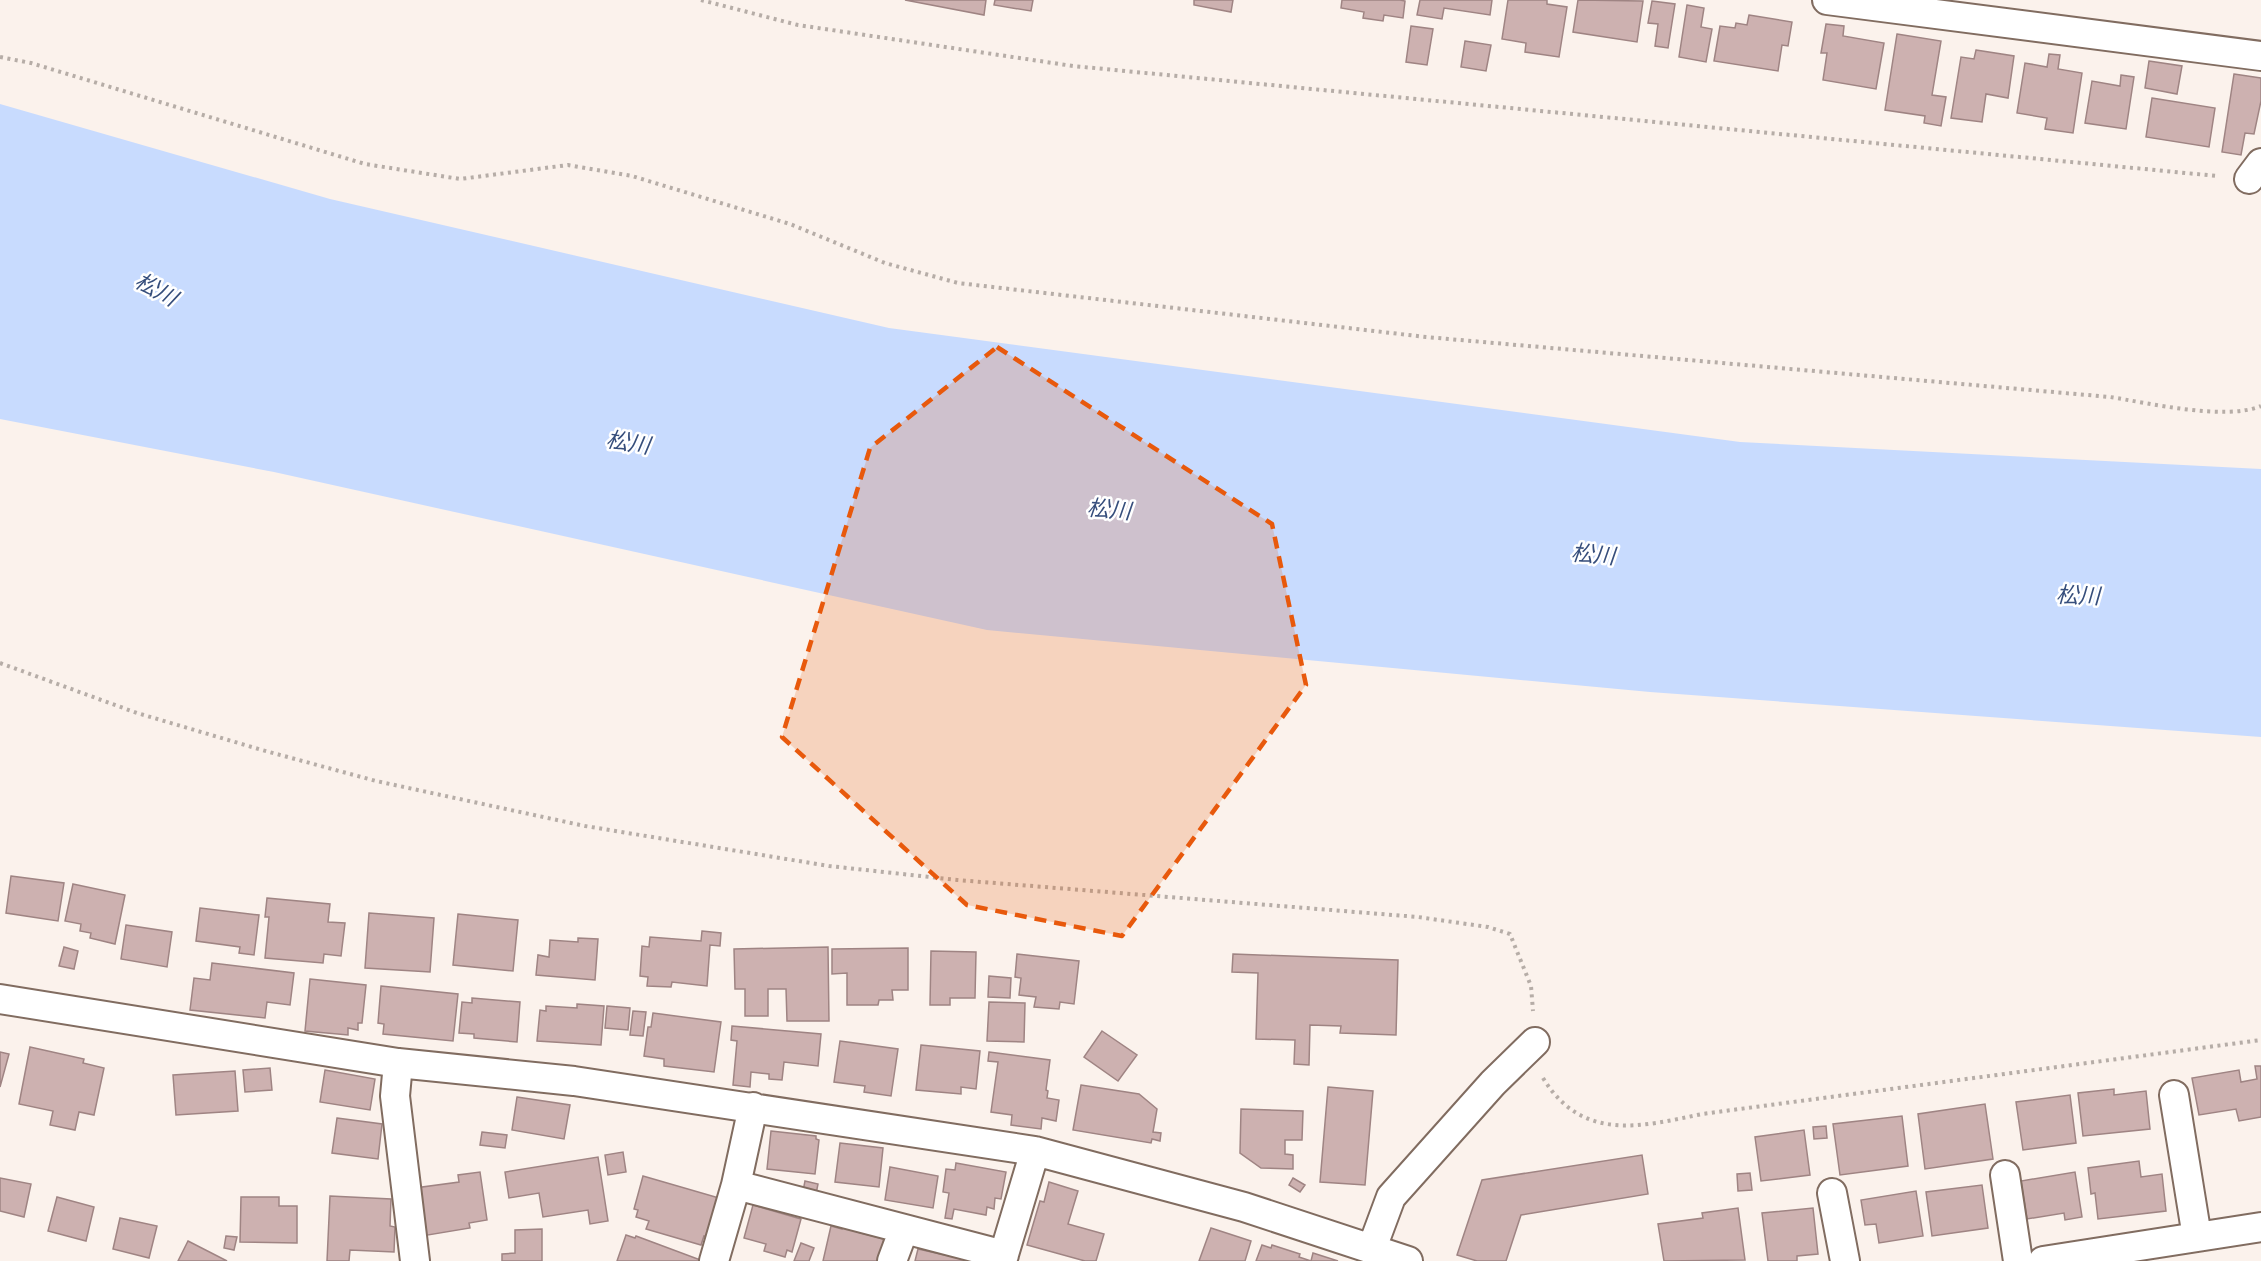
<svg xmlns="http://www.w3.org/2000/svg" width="2261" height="1261" font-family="'Nunito Sans','Noto Sans JP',sans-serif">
<rect width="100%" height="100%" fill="#fbf2ec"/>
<path fill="#c8dbfe" d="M 0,104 L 330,199 L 889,328 L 1740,442 L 2261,469 L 2261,737 L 1650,692 L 987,630 L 274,472 L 0,419 Z"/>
<path fill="#cdb1b0" stroke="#9f8483" stroke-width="1.5" d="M 905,0 L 986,0 L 984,15 Z
M 995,0 L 1033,0 L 1031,11 L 994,5 Z
M 1194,0 L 1233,0 L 1231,12 L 1194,5 Z
M 1342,0 L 1400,0 L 1405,1 L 1403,18 L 1384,15 L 1383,21 L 1363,18 L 1364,12 L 1341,8 Z
M 1420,0 L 1492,0 L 1490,15 L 1444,8 L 1442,19 L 1417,15 Z
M 1508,0 L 1547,0 L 1547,4 L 1567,7 L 1559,57 L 1525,52 L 1526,43 L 1502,39 Z
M 1578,0 L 1643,1 L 1637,42 L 1573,32 Z
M 1652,1 L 1675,4 L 1668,48 L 1655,46 L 1658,24 L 1648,23 Z
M 1687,5 L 1704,8 L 1701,27 L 1712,29 L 1706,62 L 1679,57 Z
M 1749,15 L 1792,22 L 1788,46 L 1782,45 L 1778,71 L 1714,61 L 1720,26 L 1735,28 L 1736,23 L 1747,25 Z
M 1826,24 L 1844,26 L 1843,36 L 1884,43 L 1876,89 L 1823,80 L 1827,53 L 1821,53 Z
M 1411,26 L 1433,29 L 1427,65 L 1406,62 Z
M 1897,34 L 1941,41 L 1932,95 L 1946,97 L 1941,126 L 1924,123 L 1925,116 L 1885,110 Z
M 1465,41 L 1491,45 L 1486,71 L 1461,67 Z
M 1976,50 L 2014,56 L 2008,98 L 1986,94 L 1982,122 L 1951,118 L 1961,57 L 1974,59 Z
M 2049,54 L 2060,55 L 2058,69 L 2082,73 L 2073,133 L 2045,129 L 2047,118 L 2017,113 L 2025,63 L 2047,67 Z
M 2149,61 L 2182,66 L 2177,94 L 2145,88 Z
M 2234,74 L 2261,78 L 2261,101 L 2254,134 L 2245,133 L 2241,155 L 2222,152 Z
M 2121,75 L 2134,77 L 2126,129 L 2085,123 L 2092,81 L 2120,86 Z
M 2152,98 L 2215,108 L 2209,147 L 2146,137 Z
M 11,876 L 64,883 L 58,921 L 6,913 Z
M 73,884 L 125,895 L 115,944 L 90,938 L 91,933 L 80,931 L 81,924 L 65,921 Z
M 267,898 L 330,904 L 328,922 L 345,923 L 341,956 L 324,954 L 323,963 L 265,958 L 269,917 L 265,917 Z
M 200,908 L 259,915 L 254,955 L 239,953 L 240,947 L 196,941 Z
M 369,913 L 434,918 L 430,972 L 365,968 Z
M 458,914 L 518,920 L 513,971 L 453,965 Z
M 126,925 L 172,932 L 167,967 L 121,959 Z
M 702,931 L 721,933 L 720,946 L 710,945 L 707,986 L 672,982 L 671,987 L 647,986 L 648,977 L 640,976 L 642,946 L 649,947 L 650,937 L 701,941 Z
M 578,938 L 598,939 L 595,980 L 536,975 L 538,955 L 549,957 L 550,940 L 578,942 Z
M 64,947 L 78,951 L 74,969 L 59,966 Z
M 828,947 L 829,1021 L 787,1021 L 786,989 L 768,989 L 768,1016 L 745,1016 L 745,989 L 735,989 L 734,949 Z
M 908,948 L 908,990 L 892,990 L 893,1000 L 879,1000 L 878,1005 L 847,1005 L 847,973 L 832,974 L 832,949 Z
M 931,951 L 976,952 L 975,998 L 950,998 L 950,1005 L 930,1005 Z
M 1017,954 L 1079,961 L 1074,1004 L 1060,1002 L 1059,1009 L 1034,1007 L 1036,997 L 1019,995 L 1021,978 L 1015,977 Z
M 1233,954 L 1398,960 L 1396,1035 L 1340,1033 L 1341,1026 L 1310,1025 L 1309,1065 L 1294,1064 L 1295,1040 L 1256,1039 L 1258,973 L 1232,972 Z
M 212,963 L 294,973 L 290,1005 L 267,1002 L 265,1018 L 190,1010 L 194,978 L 210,980 Z
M 989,976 L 1011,978 L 1010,998 L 988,997 Z
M 310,979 L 366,985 L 362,1023 L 358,1023 L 358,1030 L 348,1028 L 348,1035 L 305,1031 Z
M 381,986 L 458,994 L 453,1041 L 383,1034 L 384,1024 L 378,1023 Z
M 472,998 L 520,1002 L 517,1042 L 474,1038 L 474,1034 L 459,1033 L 462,1002 L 472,1003 Z
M 989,1002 L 1025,1003 L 1024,1042 L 987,1041 Z
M 577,1004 L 604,1006 L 601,1045 L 537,1041 L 540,1010 L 546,1011 L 546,1006 L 577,1008 Z
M 607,1006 L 630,1008 L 628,1030 L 605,1028 Z
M 633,1011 L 646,1012 L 643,1036 L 630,1035 Z
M 653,1013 L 721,1022 L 714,1072 L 664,1066 L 664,1059 L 644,1056 L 648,1027 L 651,1027 Z
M 732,1026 L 821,1034 L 818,1066 L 784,1062 L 782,1080 L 769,1079 L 769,1074 L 751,1072 L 750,1087 L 733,1085 L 737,1041 L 731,1040 Z
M 1102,1031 L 1137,1055 L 1118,1081 L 1084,1057 Z
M 840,1041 L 898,1049 L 891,1096 L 864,1092 L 865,1086 L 834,1082 Z
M 921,1045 L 980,1051 L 976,1089 L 961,1087 L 961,1094 L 916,1090 Z
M 30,1047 L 84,1059 L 83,1063 L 104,1068 L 94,1115 L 79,1112 L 75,1130 L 50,1125 L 53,1111 L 19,1104 Z
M 0,1052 L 9,1054 L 0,1087 Z
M 989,1052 L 1050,1060 L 1046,1090 L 1048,1091 L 1047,1098 L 1059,1100 L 1056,1121 L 1042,1118 L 1041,1129 L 1011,1125 L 1012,1115 L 991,1112 L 998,1062 L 988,1061 Z
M 2255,1066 L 2261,1066 L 2261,1117 L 2239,1121 L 2236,1109 L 2199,1115 L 2192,1078 L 2239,1070 L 2241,1082 L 2257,1079 Z
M 270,1068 L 272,1090 L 245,1092 L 243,1070 Z
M 325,1070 L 375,1079 L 370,1110 L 320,1102 Z
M 235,1071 L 238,1111 L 176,1115 L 173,1075 Z
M 1081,1085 L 1139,1094 L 1157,1109 L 1153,1132 L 1161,1133 L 1160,1141 L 1152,1139 L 1151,1143 L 1073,1130 Z
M 1328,1087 L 1373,1091 L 1365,1185 L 1320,1182 Z
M 2114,1089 L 2114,1095 L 2146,1091 L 2150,1129 L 2083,1136 L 2078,1093 Z
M 2070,1095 L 2076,1143 L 2023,1150 L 2016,1102 Z
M 517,1097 L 570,1105 L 564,1139 L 512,1130 Z
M 1985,1104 L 1993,1159 L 1925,1169 L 1918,1114 Z
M 1241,1109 L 1303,1111 L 1302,1140 L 1285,1140 L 1285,1154 L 1293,1155 L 1293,1169 L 1261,1168 L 1240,1153 Z
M 1902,1116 L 1908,1166 L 1840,1175 L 1833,1124 Z
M 337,1118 L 382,1124 L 378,1159 L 332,1153 Z
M 1826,1126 L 1827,1138 L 1814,1139 L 1813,1127 Z
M 1804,1130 L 1810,1175 L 1761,1181 L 1755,1137 Z
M 771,1131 L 816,1136 L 816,1139 L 819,1140 L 815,1174 L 767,1169 Z
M 482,1132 L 507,1135 L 505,1148 L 480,1145 Z
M 840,1143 L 883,1148 L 879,1187 L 835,1182 Z
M 623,1152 L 626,1172 L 608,1175 L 605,1155 Z
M 1642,1155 L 1648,1194 L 1521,1215 L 1506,1261 L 1477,1261 L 1457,1255 L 1482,1180 Z
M 598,1157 L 608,1221 L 590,1224 L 588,1210 L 543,1217 L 539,1193 L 509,1198 L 505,1172 Z
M 2139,1161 L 2141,1177 L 2162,1174 L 2166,1211 L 2098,1219 L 2095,1193 L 2091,1194 L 2088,1168 Z
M 956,1163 L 1006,1172 L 1001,1199 L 995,1198 L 994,1209 L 987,1207 L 986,1215 L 954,1209 L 952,1219 L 945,1218 L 949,1193 L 943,1192 L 946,1169 L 955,1170 Z
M 890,1167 L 938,1176 L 933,1208 L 885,1200 Z
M 480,1172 L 487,1220 L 469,1223 L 470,1228 L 422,1236 L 415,1188 L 459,1182 L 458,1175 Z
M 2075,1172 L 2082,1217 L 2065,1220 L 2064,1213 L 2027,1219 L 2021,1181 Z
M 1750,1173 L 1752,1190 L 1738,1191 L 1737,1174 Z
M 643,1176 L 719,1198 L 708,1237 L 704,1236 L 701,1245 L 646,1229 L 649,1221 L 636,1217 L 638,1210 L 634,1209 Z
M 0,1178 L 31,1184 L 24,1217 L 0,1211 Z
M 1293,1178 L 1305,1185 L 1300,1192 L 1289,1185 Z
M 805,1181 L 818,1184 L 816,1194 L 803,1191 Z
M 1049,1182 L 1078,1191 L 1068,1224 L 1104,1234 L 1096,1261 L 1085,1261 L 1027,1245 L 1040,1201 L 1044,1202 Z
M 1982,1185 L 1988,1228 L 1932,1236 L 1926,1192 Z
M 1916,1191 L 1923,1236 L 1879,1243 L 1876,1224 L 1865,1225 L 1861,1200 Z
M 330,1196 L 391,1199 L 390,1226 L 395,1227 L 394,1252 L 350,1250 L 349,1261 L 327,1261 Z
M 57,1197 L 94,1207 L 86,1241 L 48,1231 Z
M 241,1197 L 279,1197 L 279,1206 L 297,1206 L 297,1243 L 240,1242 Z
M 753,1205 L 801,1219 L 792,1252 L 787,1250 L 785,1257 L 764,1251 L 766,1244 L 744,1238 Z
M 1738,1208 L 1745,1260 L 1664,1261 L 1658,1224 L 1703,1218 L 1702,1213 Z
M 1813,1208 L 1818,1254 L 1797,1256 L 1797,1261 L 1768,1261 L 1762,1213 Z
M 120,1218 L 157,1226 L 149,1258 L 113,1249 Z
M 843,1225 L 858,1228 L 857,1232 L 884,1239 L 878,1261 L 823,1261 L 831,1226 L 842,1229 Z
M 1211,1228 L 1251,1241 L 1245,1261 L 1199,1261 Z
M 542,1229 L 542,1261 L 502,1261 L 502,1254 L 515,1253 L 515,1230 Z
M 626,1235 L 635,1238 L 636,1236 L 703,1261 L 617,1261 Z
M 226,1236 L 237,1237 L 234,1250 L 224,1248 Z
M 188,1241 L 227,1261 L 178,1261 Z
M 801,1243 L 814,1248 L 809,1261 L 794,1261 Z
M 1262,1245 L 1271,1248 L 1272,1245 L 1300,1254 L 1299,1257 L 1311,1261 L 1313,1253 L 1338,1261 L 1256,1261 Z
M 918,1249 L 968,1260 L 968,1261 L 915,1261 Z"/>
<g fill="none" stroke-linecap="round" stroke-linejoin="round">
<g stroke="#816c60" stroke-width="32">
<path id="street" d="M 1827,0 L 2261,56
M 2249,179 L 2261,163
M 0,999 L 398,1063 L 574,1081 L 1035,1151 L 1244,1207 L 1408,1261
M 398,1063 L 395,1096 L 415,1261
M 2174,1095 L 2197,1237
M 753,1107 L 736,1185 L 1004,1255
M 2005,1175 L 2018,1261
M 1832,1193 L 1845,1261
M 1372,1248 L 1391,1197 L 1493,1083 L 1535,1042
M 714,1261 L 736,1185
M 892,1261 L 904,1229
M 1002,1261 L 1035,1151
M 2043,1261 L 2261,1227"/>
</g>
<path stroke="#b6ada7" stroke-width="4" stroke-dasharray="3 4.5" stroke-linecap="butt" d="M 701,0 L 798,25 L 1073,66 L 2217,176
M 0,57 L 31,63 L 365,164 L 460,179 L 568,165 L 632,176 L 790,224 L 885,263 L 958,283 L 1426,337 L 2110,397 C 2149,403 2225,421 2261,406
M 0,663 L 137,713 L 262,750 L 376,781 L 585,826 L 829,866 L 957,880 L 1418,917 L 1488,927 L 1510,934 L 1531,986 L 1533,1011
M 1543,1078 C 1582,1142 1640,1127 1702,1114 L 2261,1040"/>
<use href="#street" stroke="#fff" stroke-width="28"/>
</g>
<path fill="#e8590c" fill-opacity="0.2" stroke="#e8590c" stroke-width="4.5" stroke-dasharray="12 8" stroke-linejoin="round" d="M 997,347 L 1272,524 L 1306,685 L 1122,936 L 967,905 L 782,737 L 870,448 Z"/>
<g text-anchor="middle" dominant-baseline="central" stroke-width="5" stroke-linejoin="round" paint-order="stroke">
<g font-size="22" font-style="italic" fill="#364e7c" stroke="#fff">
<text transform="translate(156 290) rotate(29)">松川</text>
<text transform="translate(628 443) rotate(9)">松川</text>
<text transform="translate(1109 510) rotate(5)">松川</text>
<text transform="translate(1593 555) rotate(5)">松川</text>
<text transform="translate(2078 596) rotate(2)">松川</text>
</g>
</g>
</svg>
